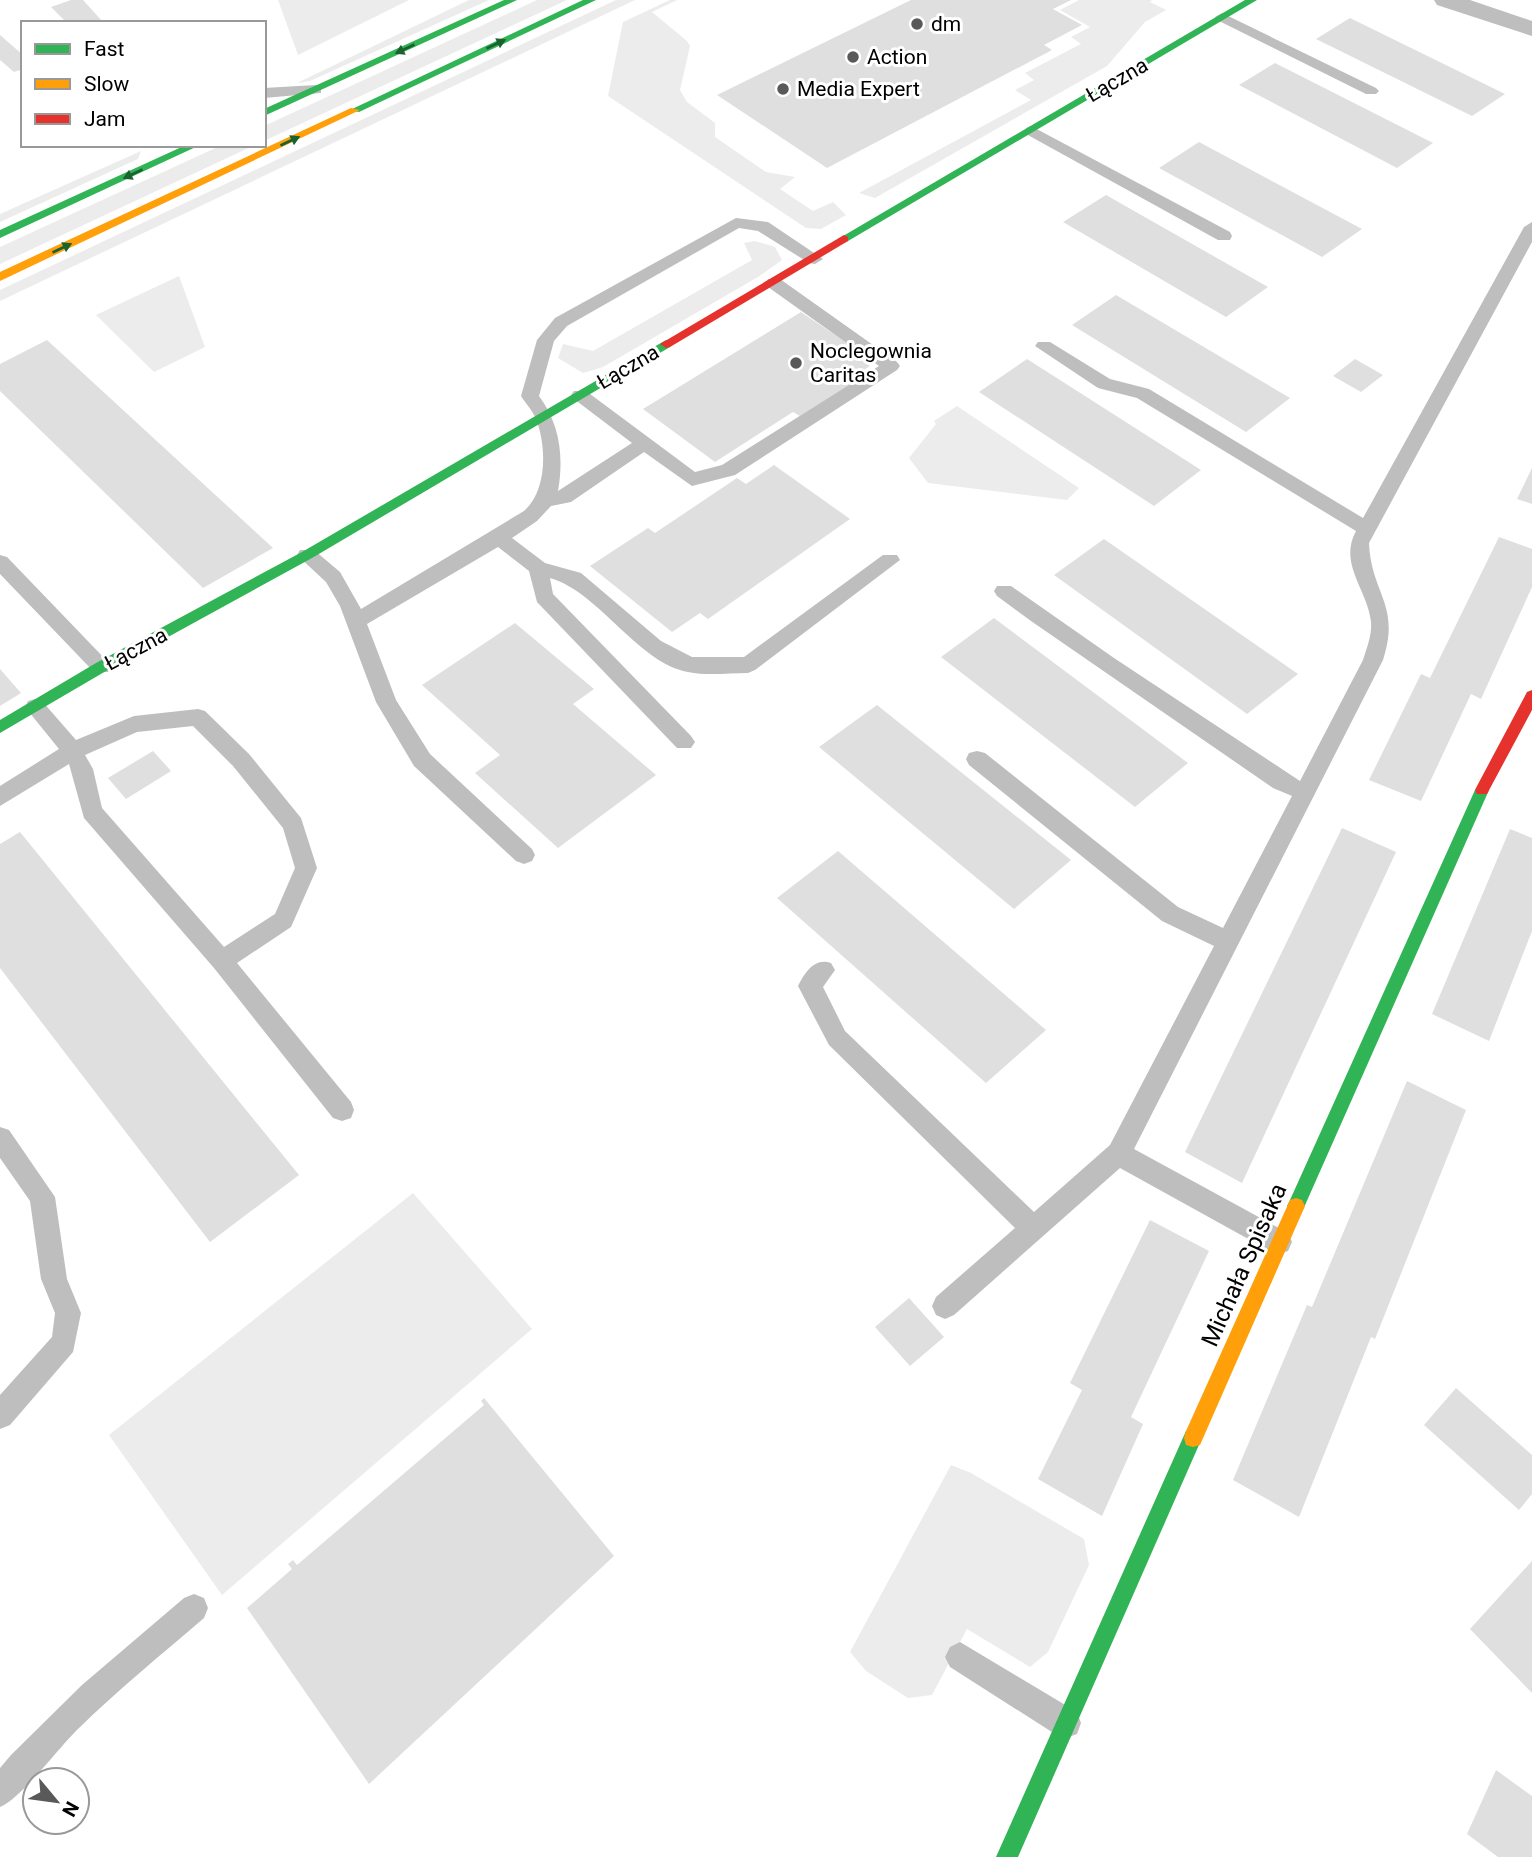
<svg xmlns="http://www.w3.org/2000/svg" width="1532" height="1857" font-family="Roboto,sans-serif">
<rect width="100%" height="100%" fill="#fff"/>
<path fill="#ececec" d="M 278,0 L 409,0 L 298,55 Z
M 469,0 L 489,0 L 310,81 L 297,83 Z
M 537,0 L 567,0 L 264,141 L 264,126 Z
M 616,0 L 635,0 L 0,301 L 0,290 Z
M 670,0 L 677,0 L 652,12 L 687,41 L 690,46 L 680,90 L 687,102 L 715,123 L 715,137 L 766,172 L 795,177 L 780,189 L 813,211 L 833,202 L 846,215 L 821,229 L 806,228 L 608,96 L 623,22 Z
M 1079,0 L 1152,0 L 1150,2 L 1166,10 L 1145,22 L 1107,66 L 875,198 L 859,193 L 1031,100 L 1015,90 L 1034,80 L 1025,73 L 1081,44 L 1071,37 L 1090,27 L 1060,10 Z
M 222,145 L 255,145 L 0,264 L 0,247 Z
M 141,151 L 138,159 L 0,222 L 0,214 Z
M 755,241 L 775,247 L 782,260 L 758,277 L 603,367 L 583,373 L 558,358 L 563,344 L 593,351 L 752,260 L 744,243 Z
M 179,276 L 205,347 L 154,372 L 96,315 Z
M 957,406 L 1079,488 L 1067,500 L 928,483 L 909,458 L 936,424 L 934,421 Z
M 413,1193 L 532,1329 L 222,1595 L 109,1435 Z
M 951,1465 L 971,1473 L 1084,1539 L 1089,1565 L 1048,1652 L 1030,1667 L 967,1629 L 932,1695 L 908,1698 L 866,1671 L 850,1652 Z"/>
<path fill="#dfdfdf" d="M 71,0 L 83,0 L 102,21 L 67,23 L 51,7 Z
M 911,0 L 1071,0 L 1053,9 L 1082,25 L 1044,45 L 1052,50 L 827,168 L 717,95 Z
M 1350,18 L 1505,94 L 1472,116 L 1316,39 Z
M 0,35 L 23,55 L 23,69 L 14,72 L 0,60 Z
M 1275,63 L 1433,143 L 1397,168 L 1239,85 Z
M 1199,142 L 1362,229 L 1322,257 L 1159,168 Z
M 1106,195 L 1268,287 L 1226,317 L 1063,222 Z
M 1116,295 L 1290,398 L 1246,432 L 1072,325 Z
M 801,312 L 850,345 L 844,349 L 870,366 L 846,381 L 851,384 L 800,416 L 793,412 L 715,462 L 643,409 Z
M 47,340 L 273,548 L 203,588 L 0,391 L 0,364 Z
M 1027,359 L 1201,470 L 1154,506 L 979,392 Z
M 1355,359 L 1383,375 L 1361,392 L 1333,376 Z
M 774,465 L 850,519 L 708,619 L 700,613 L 672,632 L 590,566 L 648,528 L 655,533 L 737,478 L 746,484 Z
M 1532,468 L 1532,504 L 1517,499 Z
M 1499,537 L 1532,549 L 1532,587 L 1481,699 L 1471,694 L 1421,801 L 1369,780 L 1421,674 L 1430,678 Z
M 1104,539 L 1298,674 L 1247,714 L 1054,575 Z
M 994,618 L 1188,763 L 1135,807 L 941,657 Z
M 515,623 L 594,689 L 573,704 L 656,775 L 558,848 L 475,773 L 500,755 L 422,685 Z
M 0,669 L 21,693 L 0,706 Z
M 877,705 L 1071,860 L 1014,909 L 819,747 Z
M 153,751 L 171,771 L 126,799 L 108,778 Z
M 1342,828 L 1396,852 L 1242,1183 L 1185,1152 Z
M 1510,829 L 1532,838 L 1532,931 L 1489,1041 L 1432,1014 Z
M 20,832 L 299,1175 L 210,1242 L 0,968 L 0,844 Z
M 838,851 L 1046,1030 L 986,1083 L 777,898 Z
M 1407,1081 L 1466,1110 L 1375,1339 L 1371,1337 L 1299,1517 L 1233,1480 L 1307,1305 L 1312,1307 Z
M 1150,1220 L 1209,1251 L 1131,1417 L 1143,1424 L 1102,1516 L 1038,1479 L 1082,1390 L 1070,1383 Z
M 909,1298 L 944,1337 L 910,1366 L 875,1327 Z
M 1456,1388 L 1532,1455 L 1532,1494 L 1519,1510 L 1424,1425 Z
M 484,1398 L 614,1556 L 369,1784 L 247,1608 L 292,1569 L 288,1564 L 293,1560 L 297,1565 L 484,1405 L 481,1401 Z
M 1532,1561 L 1532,1693 L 1470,1629 Z
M 1496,1770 L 1532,1796 L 1532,1857 L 1498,1857 L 1467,1834 Z"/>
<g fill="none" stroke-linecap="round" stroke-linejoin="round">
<path fill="#bebebe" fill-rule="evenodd" d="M 1222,13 L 1376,88 L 1379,91 L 1376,94 L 1366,94 L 1217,20 L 1215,17 Z
M 316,85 L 321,87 L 321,93 L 264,98 L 264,88 Z
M 1031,126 L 1230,232 L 1232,236 L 1230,240 L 1218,240 L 1026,134 L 1026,128 Z
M 736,218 L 768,222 L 823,259 L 815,264 L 809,263 L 758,231 L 739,228 L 567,326 L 554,341 L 539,396 C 560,424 564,457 558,491 L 632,443 L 574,399 L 571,395 L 574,391 L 586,391 L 695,472 L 722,465 L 879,366 L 768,287 L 766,283 L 768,279 L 780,279 L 897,362 L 900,366 L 897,370 L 735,475 L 692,486 L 644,452 L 571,502 L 551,506 L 537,521 L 512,538 L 545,563 L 581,573 L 661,641 L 692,657 L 744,657 L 883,555 L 897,555 L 900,560 L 755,670 L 748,673 C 729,673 707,676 688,672 C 638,663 599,592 550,578 L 553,594 L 691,736 L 695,742 L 691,748 L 677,748 L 537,602 L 529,571 L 498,547 L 367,624 L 396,700 L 430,754 L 532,849 L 535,855 L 532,861 L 524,864 L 516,861 L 414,766 L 376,702 L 340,606 L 326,582 L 297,555 L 300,550 L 314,550 L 340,572 L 361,609 L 524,511 C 547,491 547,447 536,419 C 533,411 526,404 521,396 L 537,340 L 555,318 Z
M 1532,222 L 1532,242 L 1369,543 C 1371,594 1401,604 1383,660 L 1134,1149 L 1288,1233 L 1292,1242 L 1288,1251 L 1279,1254 L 1270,1251 L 1120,1168 L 954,1315 L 945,1319 L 936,1315 L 932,1306 L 936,1297 L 1015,1228 L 829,1045 L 798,986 C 805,972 815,957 831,963 L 835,970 L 823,987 L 845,1031 L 1034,1212 L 1110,1145 L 1214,946 L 1162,921 L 969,765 L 966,759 L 969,753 L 977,751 L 985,753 L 1178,907 L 1223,928 L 1292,796 L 1273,788 L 1031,621 L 997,596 L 994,591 L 997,586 L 1011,586 L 1114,658 L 1300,781 L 1363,660 C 1367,647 1372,635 1371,622 C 1368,590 1338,564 1356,531 L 1137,398 L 1098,388 L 1035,346 L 1038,342 L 1050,342 L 1110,379 L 1149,389 L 1363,518 L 1524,227 Z
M 0,555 L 7,557 L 108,662 L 111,667 L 108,672 L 94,672 L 0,574 Z
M 35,699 L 42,701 L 76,740 L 134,716 L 198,709 L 205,711 L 249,754 L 301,818 L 317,868 L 291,927 L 237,963 L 351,1102 L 354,1110 L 351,1118 L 342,1121 L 333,1118 L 214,968 L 84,818 L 69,764 L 0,806 L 0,786 L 59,749 L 25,707 L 28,701 ZM 193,726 L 233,766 L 283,828 L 295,868 L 275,914 L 224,947 L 102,808 L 93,769 L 85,755 L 137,732 Z
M 0,1127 L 9,1130 L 55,1197 L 67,1279 L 81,1313 L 73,1352 L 10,1425 L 0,1429 L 0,1395 L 52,1337 L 55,1313 L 41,1279 L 30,1201 L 0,1158 Z
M 194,1594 L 204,1598 L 208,1608 L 204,1618 C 162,1654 119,1689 79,1728 C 59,1747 22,1798 0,1807 L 0,1768 L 11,1755 L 82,1685 L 184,1598 Z
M 960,1642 L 1077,1712 L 1081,1723 L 1077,1734 L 1066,1738 L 1055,1734 L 950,1667 L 945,1657 L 950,1647 Z"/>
<path fill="#bebebe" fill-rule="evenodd" d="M 1434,0 L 1470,0 L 1532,21 L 1532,36 L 1437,5 Z"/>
<path fill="#30b455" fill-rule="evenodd" d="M 504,0 L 517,0 L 264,116 L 264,109 Z
M 583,0 L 596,0 L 359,112 L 350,110 Z
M 1245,0 L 1257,0 L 848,241 L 844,243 L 838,239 Z
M 186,145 L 200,145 L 0,238 L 0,230 Z
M 666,340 L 672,344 L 670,347 L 312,558 L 106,671 L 0,733 L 0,720 L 96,663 L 302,552 Z
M 1482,784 L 1489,790 L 1302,1212 L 1296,1214 L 1290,1212 L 1287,1206 L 1290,1200 L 1475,790 Z
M 1193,1429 L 1200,1431 L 1202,1438 L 1018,1857 L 996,1857 L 1186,1431 Z"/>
<path fill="#ff9f0a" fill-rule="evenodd" d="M 351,108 L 360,110 L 0,281 L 0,272 Z
M 1296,1198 L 1302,1200 L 1305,1206 L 1200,1445 L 1193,1447 L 1186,1445 L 1184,1438 L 1186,1431 L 1290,1200 Z"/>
<path fill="#e5322d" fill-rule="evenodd" d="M 844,235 L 848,237 L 848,241 L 670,347 L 666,348 L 660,344 Z
M 1532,690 L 1532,710 L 1487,794 L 1477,794 L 1475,790 L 1477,786 L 1527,692 Z"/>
</g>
<defs><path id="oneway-solid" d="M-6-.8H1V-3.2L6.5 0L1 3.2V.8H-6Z" transform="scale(1.75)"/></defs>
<g fill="#1a632f">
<use href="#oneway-solid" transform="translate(496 44) rotate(-25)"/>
<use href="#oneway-solid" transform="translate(405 49) rotate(155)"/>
<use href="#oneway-solid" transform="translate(290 141) rotate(-25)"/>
<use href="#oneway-solid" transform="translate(133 174) rotate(155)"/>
<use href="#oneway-solid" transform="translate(62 248) rotate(-25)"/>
</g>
<g fill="#595959" stroke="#fff" stroke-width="2.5">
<circle cx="917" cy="24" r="7"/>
<circle cx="853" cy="57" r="7"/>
<circle cx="783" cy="89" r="7"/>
<circle cx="796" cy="363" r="7"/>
</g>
<g text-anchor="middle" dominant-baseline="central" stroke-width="6" stroke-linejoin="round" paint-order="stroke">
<g font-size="21" fill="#000" stroke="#fff" text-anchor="start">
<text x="931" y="24">dm</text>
<text x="867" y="57">Action</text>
<text x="797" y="89">Media Expert</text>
<text x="810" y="351">Noclegownia<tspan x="810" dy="24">Caritas</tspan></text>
</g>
<g font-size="21" fill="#000" stroke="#fff">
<text transform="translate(1117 80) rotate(-30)">Łączna</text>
<text transform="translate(628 367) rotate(-30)">Łączna</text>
<text transform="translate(136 649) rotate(-28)">Łączna</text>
</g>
<g font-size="24" fill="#000" stroke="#fff">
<text transform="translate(1244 1265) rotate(-66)">Michała Spisaka</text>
</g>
</g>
<rect x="21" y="21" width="245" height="126" fill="#ffffff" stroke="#999999" stroke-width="2"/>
<rect x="35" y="44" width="35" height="10" fill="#30b455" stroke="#999999" stroke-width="2"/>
<text x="84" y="56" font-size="21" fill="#000000">Fast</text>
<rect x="35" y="79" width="35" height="10" fill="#ff9f0a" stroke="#999999" stroke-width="2"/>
<text x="84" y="91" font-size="21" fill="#000000">Slow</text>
<rect x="35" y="114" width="35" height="10" fill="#e5322d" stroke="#999999" stroke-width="2"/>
<text x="84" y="126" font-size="21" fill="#000000">Jam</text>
<g transform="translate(56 1801) rotate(119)"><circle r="33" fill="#ffffff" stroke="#999999" stroke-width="2"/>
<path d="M0-5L12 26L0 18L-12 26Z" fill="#595959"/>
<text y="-10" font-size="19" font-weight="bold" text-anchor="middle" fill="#000000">N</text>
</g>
</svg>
